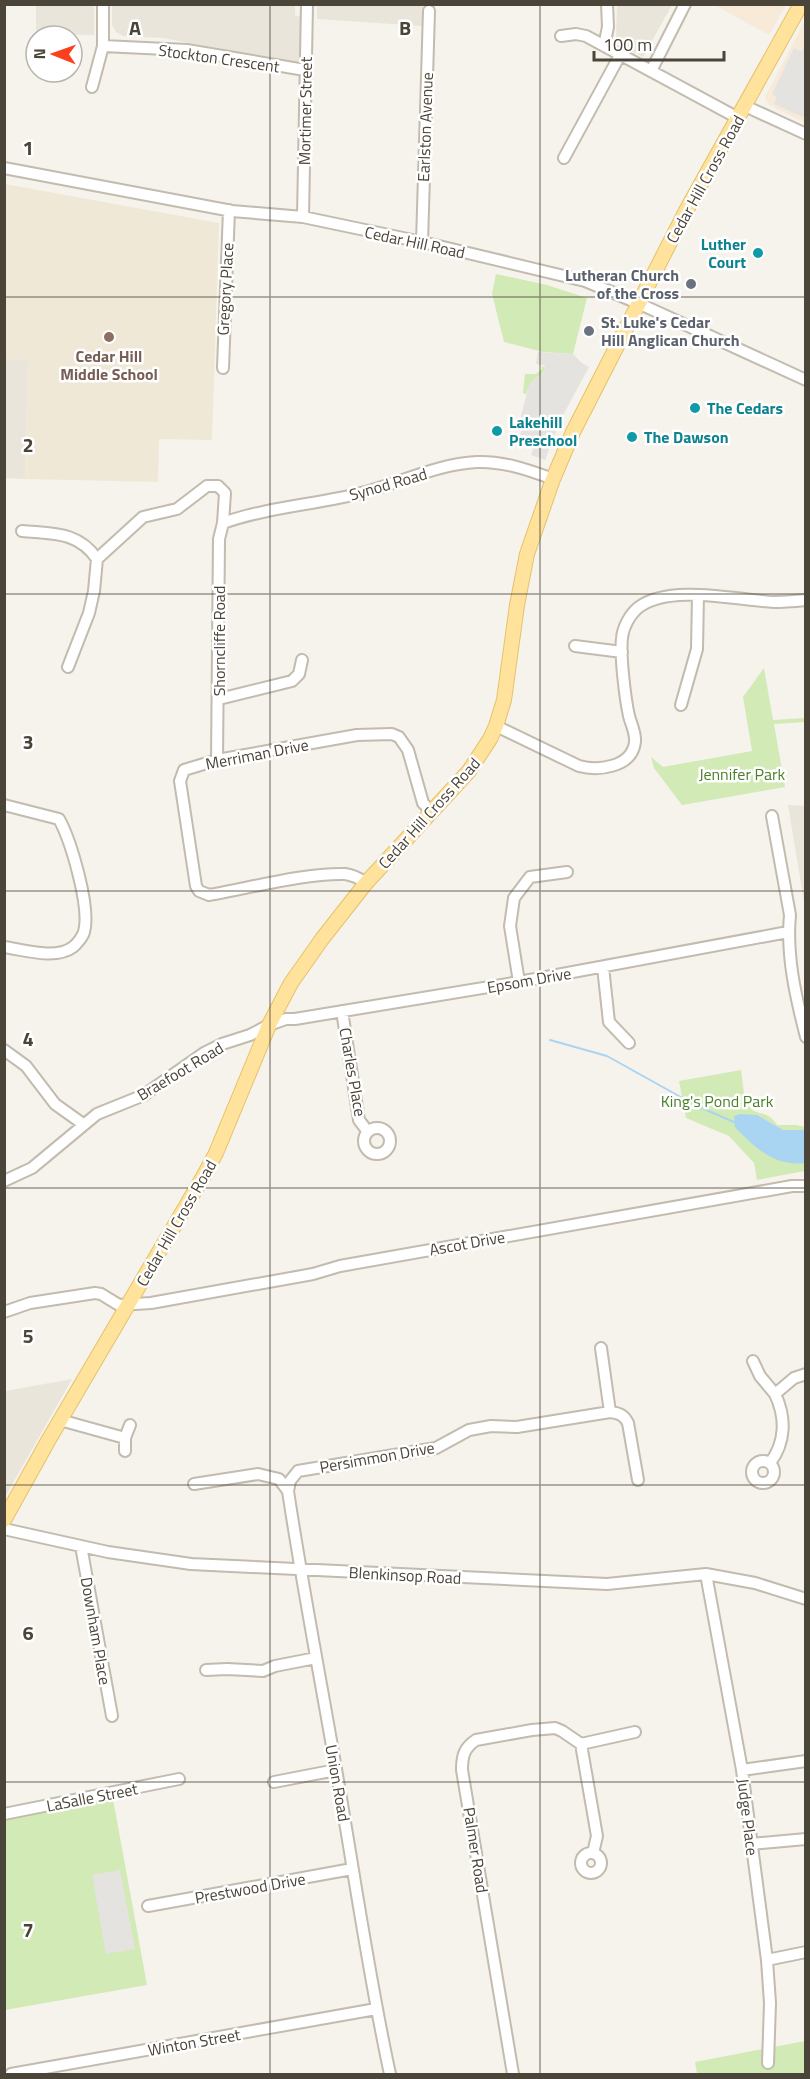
<svg xmlns="http://www.w3.org/2000/svg" width="810" height="2079" font-family="'Titillium Web',sans-serif">
<rect width="100%" height="100%" fill="#f6f3ec"/>
<path fill="#eae5da" d="M 36,5 L 94,5 L 94,35 L 36,34 Z
M 112,5 L 295,5 L 295,15 L 301,17 L 300,63 L 163,38 L 123,36 L 116,32 L 112,25 Z
M 317,5 L 423,5 L 422,26 L 317,19 Z
M 617,5 L 672,5 L 643,57 L 616,42 Z
M 5,359 L 28,360 L 25,479 L 5,478 Z
M 788,805 L 805,806 L 805,908 Z
M 72,1379 L 5,1497 L 5,1391 Z"/>
<path fill="#f7ead8" d="M 714,5 L 786,5 L 769,35 Z
M 805,21 L 805,123 L 769,105 L 765,97 Z"/>
<path fill="#efe8d6" d="M 5,184 L 219,223 L 212,440 L 159,439 L 158,482 L 25,479 L 28,360 L 5,359 Z"/>
<path fill="#d2eab5" d="M 496,274 L 547,285 L 587,298 L 573,354 L 543,352 L 504,342 L 492,294 Z
M 542,365 L 545,369 C 540,381 531,379 526,394 L 523,393 L 525,374 L 536,374 L 542,369 Z
M 764,668 L 773,720 L 805,718 L 805,722 L 774,724 L 785,787 L 682,805 L 654,768 L 651,757 L 663,767 L 752,751 L 743,697 Z
M 741,1070 C 743,1080 743,1100 749,1107 C 757,1116 768,1110 777,1125 L 796,1125 L 805,1127 L 805,1171 L 757,1180 L 754,1163 L 729,1136 L 686,1118 L 679,1081 Z
M 113,1799 L 147,1985 L 5,2010 L 5,1819 Z
M 805,2041 L 805,2074 L 697,2074 L 695,2062 Z"/>
<path fill="#e5e3e0" d="M 805,44 L 806,118 L 805,118 L 774,104 L 777,97 L 772,94 L 794,48 L 802,52 Z
M 538,352 L 573,354 L 582,363 L 589,367 L 560,421 L 545,460 L 531,455 L 536,438 L 520,435 L 523,425 L 520,423 L 521,416 L 529,385 L 535,378 L 543,374 L 545,369 L 544,365 L 536,364 Z
M 120,1870 L 135,1949 L 106,1954 L 92,1875 Z"/>
<path fill="#a9d4f2" d="M 740,1114 L 757,1115 L 783,1130 L 805,1130 L 805,1163 C 775,1167 755,1148 735,1127 L 734,1116 Z"/>
<g fill="none" stroke-linecap="round" stroke-linejoin="round">
<path stroke="#a9d4f2" stroke-width="2" d="M 550,1040 L 607,1056 L 695,1105 L 736,1123"/>
<g stroke="#c2bbae" stroke-width="14">
<path id="minor" d="M 561,36 L 576,34 L 586,36 L 738,118
M 103,46 L 187,50 L 305,70
M 604,46 L 608,27 L 607,4
M 651,71 L 685,4
M 92,87 L 103,46 L 103,4
M 745,106 L 806,134
M 564,158 L 620,55
M 4,168 L 232,211 L 303,217 L 422,242 L 585,281 L 640,304 L 806,380
M 303,217 L 307,4
M 422,242 L 429,11
M 223,368 L 229,210
M 223,523 C 265,508 310,505 353,495 C 394,486 435,464 477,462 C 503,461 529,470 553,479
M 22,531 C 52,534 78,531 97,559 L 143,517 L 177,509 L 207,486 L 218,486 L 225,493 L 223,523 L 219,539 L 217,760
M 575,646 L 622,652
M 68,667 L 89,613 L 94,591 L 97,559
M 219,699 L 292,681 L 299,674 L 302,660
M 681,705 L 697,649 L 698,595
M 496,726 L 579,766 C 597,771 632,768 635,742 C 636,733 631,724 629,716 C 625,698 620,655 622,638 C 623,627 630,614 639,607 C 670,584 737,600 774,602 C 784,602 795,601 806,600
M 4,805 L 59,819 C 71,841 91,908 84,932 C 83,936 77,944 73,947 C 56,960 24,950 4,947
M 772,816 L 790,915 C 786,956 796,998 806,1037
M 366,883 C 359,878 353,875 345,874 C 304,873 250,888 209,895 L 199,891 L 196,886 L 180,781 L 184,770 L 217,760 L 357,735 L 392,734 L 399,737 L 408,750 L 423,803 L 431,811
M 603,967 L 609,1022 L 629,1043
M 519,982 L 510,926 L 514,898 L 530,877 L 567,872
M 342,1011 L 359,1120 L 368,1132
M 4,1050 L 26,1066 L 55,1104 L 83,1124
M364 1141a13 13 0 1 1 26 0a13 13 0 1 1-26 0Z
M 4,1181 L 32,1168 L 97,1114 L 144,1095 L 204,1053 L 222,1044 L 250,1035 L 269,1025 L 286,1019 L 295,1019 L 519,982 L 788,932
M 4,1312 L 30,1303 L 95,1293 L 101,1294 L 119,1305 L 151,1303 L 313,1274 L 340,1266 L 792,1186 L 806,1186
M 601,1348 L 610,1412
M 753,1361 L 760,1376 L 775,1394
M 60,1420 L 125,1438
M 125,1451 L 125,1438 L 130,1425
M752 1472a11 11 0 1 1 22 0a11 11 0 1 1-22 0Z
M 770,1463 C 786,1442 786,1417 775,1394 L 794,1378 L 806,1374
M 194,1484 L 258,1474 L 279,1479 L 288,1491 L 290,1481 L 298,1471 L 436,1448 L 469,1430 L 491,1426 L 517,1427 L 610,1412 C 619,1413 624,1415 628,1423 L 638,1480
M 288,1491 C 302,1584 320,1676 336,1769 C 354,1871 368,1973 390,2074
M 4,1529 L 108,1552 L 191,1564 L 607,1584 L 706,1574 L 755,1583 L 806,1599
M 81,1546 L 112,1716
M 706,1574 L 742,1770 L 767,1960 L 770,2003 L 768,2063
M 206,1670 L 227,1669 L 263,1671 L 275,1666 L 316,1658
M 581,1744 L 597,1836 L 593,1853
M 581,1744 L 635,1732
M 742,1770 L 806,1761
M 274,1782 L 336,1770
M 4,1814 L 179,1779
M 751,1844 L 806,1839
M581 1863a10 10 0 1 1 20 0a10 10 0 1 1-20 0Z
M 148,1906 L 352,1869
M 767,1960 L 806,1952
M 11,2074 L 376,2009
M 513,2074 L 462,1770 C 462,1756 464,1748 476,1740 L 532,1730 L 555,1728 L 562,1731 L 581,1744"/>
</g>
<g stroke="#e6c16a" stroke-width="16">
<path id="major" d="M 4,1520 L 48,1441 L 203,1177 L 216,1153 L 269,1025 L 291,983 L 322,939 L 366,883 L 469,771 L 490,739 L 496,726 L 504,700 L 517,605 L 527,554 L 553,479 L 573,432 L 687,209 L 801,4"/>
</g>
<use href="#minor" stroke="#fff" stroke-width="10"/>
<use href="#major" stroke="#ffe39c" stroke-width="14"/>
</g>
<path fill="none" stroke="#4b4439" stroke-width="1.5" stroke-opacity="0.55" d="M 270,4 L 270,2074M 540,4 L 540,2074M 4,297 L 806,297M 4,594 L 806,594M 4,891 L 806,891M 4,1188 L 806,1188M 4,1485 L 806,1485M 4,1782 L 806,1782"/>
<g fill="#0f9aa8" stroke="#fff" stroke-width="2">
<circle cx="758" cy="253" r="6"/>
<circle cx="695" cy="408" r="6"/>
<circle cx="497" cy="431" r="6"/>
<circle cx="632" cy="437" r="6"/>
</g>
<g fill="#6b7280" stroke="#fff" stroke-width="2">
<circle cx="691" cy="284" r="6"/>
<circle cx="589" cy="331" r="6"/>
</g>
<circle fill="#8d6e63" stroke="#fff" stroke-width="2" cx="109" cy="337" r="6"/>
<g text-anchor="middle" dominant-baseline="central" stroke-width="5" stroke-linejoin="round" paint-order="stroke">
<g font-size="16" fill="#4b4439" stroke="#fff">
<text transform="translate(219 58) rotate(8)">Stockton Crescent</text>
<text transform="translate(305 111) rotate(-89)">Mortimer Street</text>
<text transform="translate(425 127) rotate(-88)">Earlston Avenue</text>
<text transform="translate(705 179) rotate(-61)">Cedar Hill Cross Road</text>
<text transform="translate(415 242) rotate(12)">Cedar Hill Road</text>
<text transform="translate(225 289) rotate(-87)">Gregory Place</text>
<text transform="translate(388 484) rotate(-16)">Synod Road</text>
<text transform="translate(219 641) rotate(-90)">Shorncliffe Road</text>
<text transform="translate(257 754) rotate(-11)">Merriman Drive</text>
<text transform="translate(429 813) rotate(-48)">Cedar Hill Cross Road</text>
<text transform="translate(529 980) rotate(-10)">Epsom Drive</text>
<text transform="translate(180 1071) rotate(-31)">Braefoot Road</text>
<text transform="translate(353 1072) rotate(80)">Charles Place</text>
<text transform="translate(176 1223) rotate(-60)">Cedar Hill Cross Road</text>
<text transform="translate(467 1243) rotate(-10)">Ascot Drive</text>
<text transform="translate(377 1457) rotate(-10)">Persimmon Drive</text>
<text transform="translate(405 1575) rotate(3)">Blenkinsop Road</text>
<text transform="translate(96 1631) rotate(80)">Downham Place</text>
<text transform="translate(338 1783) rotate(80)">Union Road</text>
<text transform="translate(92 1797) rotate(-11)">LaSalle Street</text>
<text transform="translate(748 1817) rotate(83)">Judge Place</text>
<text transform="translate(476 1850) rotate(81)">Palmer Road</text>
<text transform="translate(250 1888) rotate(-10)">Prestwood Drive</text>
<text transform="translate(194 2042) rotate(-10)">Winton Street</text>
</g>
<g font-size="16" font-weight="bold" fill="#0d838f" stroke="#fff" text-anchor="start">
<text x="746" y="244" text-anchor="end">Luther<tspan x="746" dy="18">Court</tspan></text>
<text x="707" y="408">The Cedars</text>
<text x="509" y="422">Lakehill<tspan x="509" dy="18">Preschool</tspan></text>
<text x="644" y="437">The Dawson</text>
</g>
<g font-size="16" font-weight="bold" fill="#5b616d" stroke="#fff" text-anchor="end">
<text x="679" y="275">Lutheran Church<tspan x="679" dy="18">of the Cross</tspan></text>
<text x="601" y="322" text-anchor="start">St. Luke's Cedar<tspan x="601" dy="18">Hill Anglican Church</tspan></text>
</g>
<g font-size="16" font-weight="bold" fill="#785e54" stroke="#fff">
<text x="109" y="356">Cedar Hill<tspan x="109" dy="18">Middle School</tspan></text>
</g>
<g font-size="16" fill="#4a7f2a" stroke="#fff">
<text x="742" y="774">Jennifer Park</text>
<text x="717" y="1101">King's Pond Park</text>
</g>
</g>
<g font-size="20" text-anchor="middle" font-weight="bold" fill="#4b4439" stroke="#fff" stroke-width="5" stroke-linejoin="round" paint-order="stroke">
<text x="135" y="35">A</text>
<text x="405" y="35">B</text>
<text x="28" y="155">1</text>
<text x="28" y="452">2</text>
<text x="28" y="749">3</text>
<text x="28" y="1046">4</text>
<text x="28" y="1343">5</text>
<text x="28" y="1640">6</text>
<text x="28" y="1937">7</text>
</g>
<rect width="810" height="2079" fill="none" stroke="#4b4439" stroke-width="12"/>
<g transform="translate(54 54) rotate(271)"><circle r="28" fill="#ffffff" stroke="#b7b4b0" stroke-width="1.5"/>
<path d="M0-4.5L10 22L0 15L-10 22Z" fill="#fc3f1d"/>
<text y="-9" font-size="16" font-weight="bold" text-anchor="middle" fill="#4b4439">N</text>
</g>
<path d="M594 51v9h130v-9" fill="none" stroke="#4b4439" stroke-width="3"/>
<text x="603" y="51" font-size="18" fill="#4b4439" stroke="#ffffff" stroke-width="4.5" paint-order="stroke">100 m</text>
</svg>
